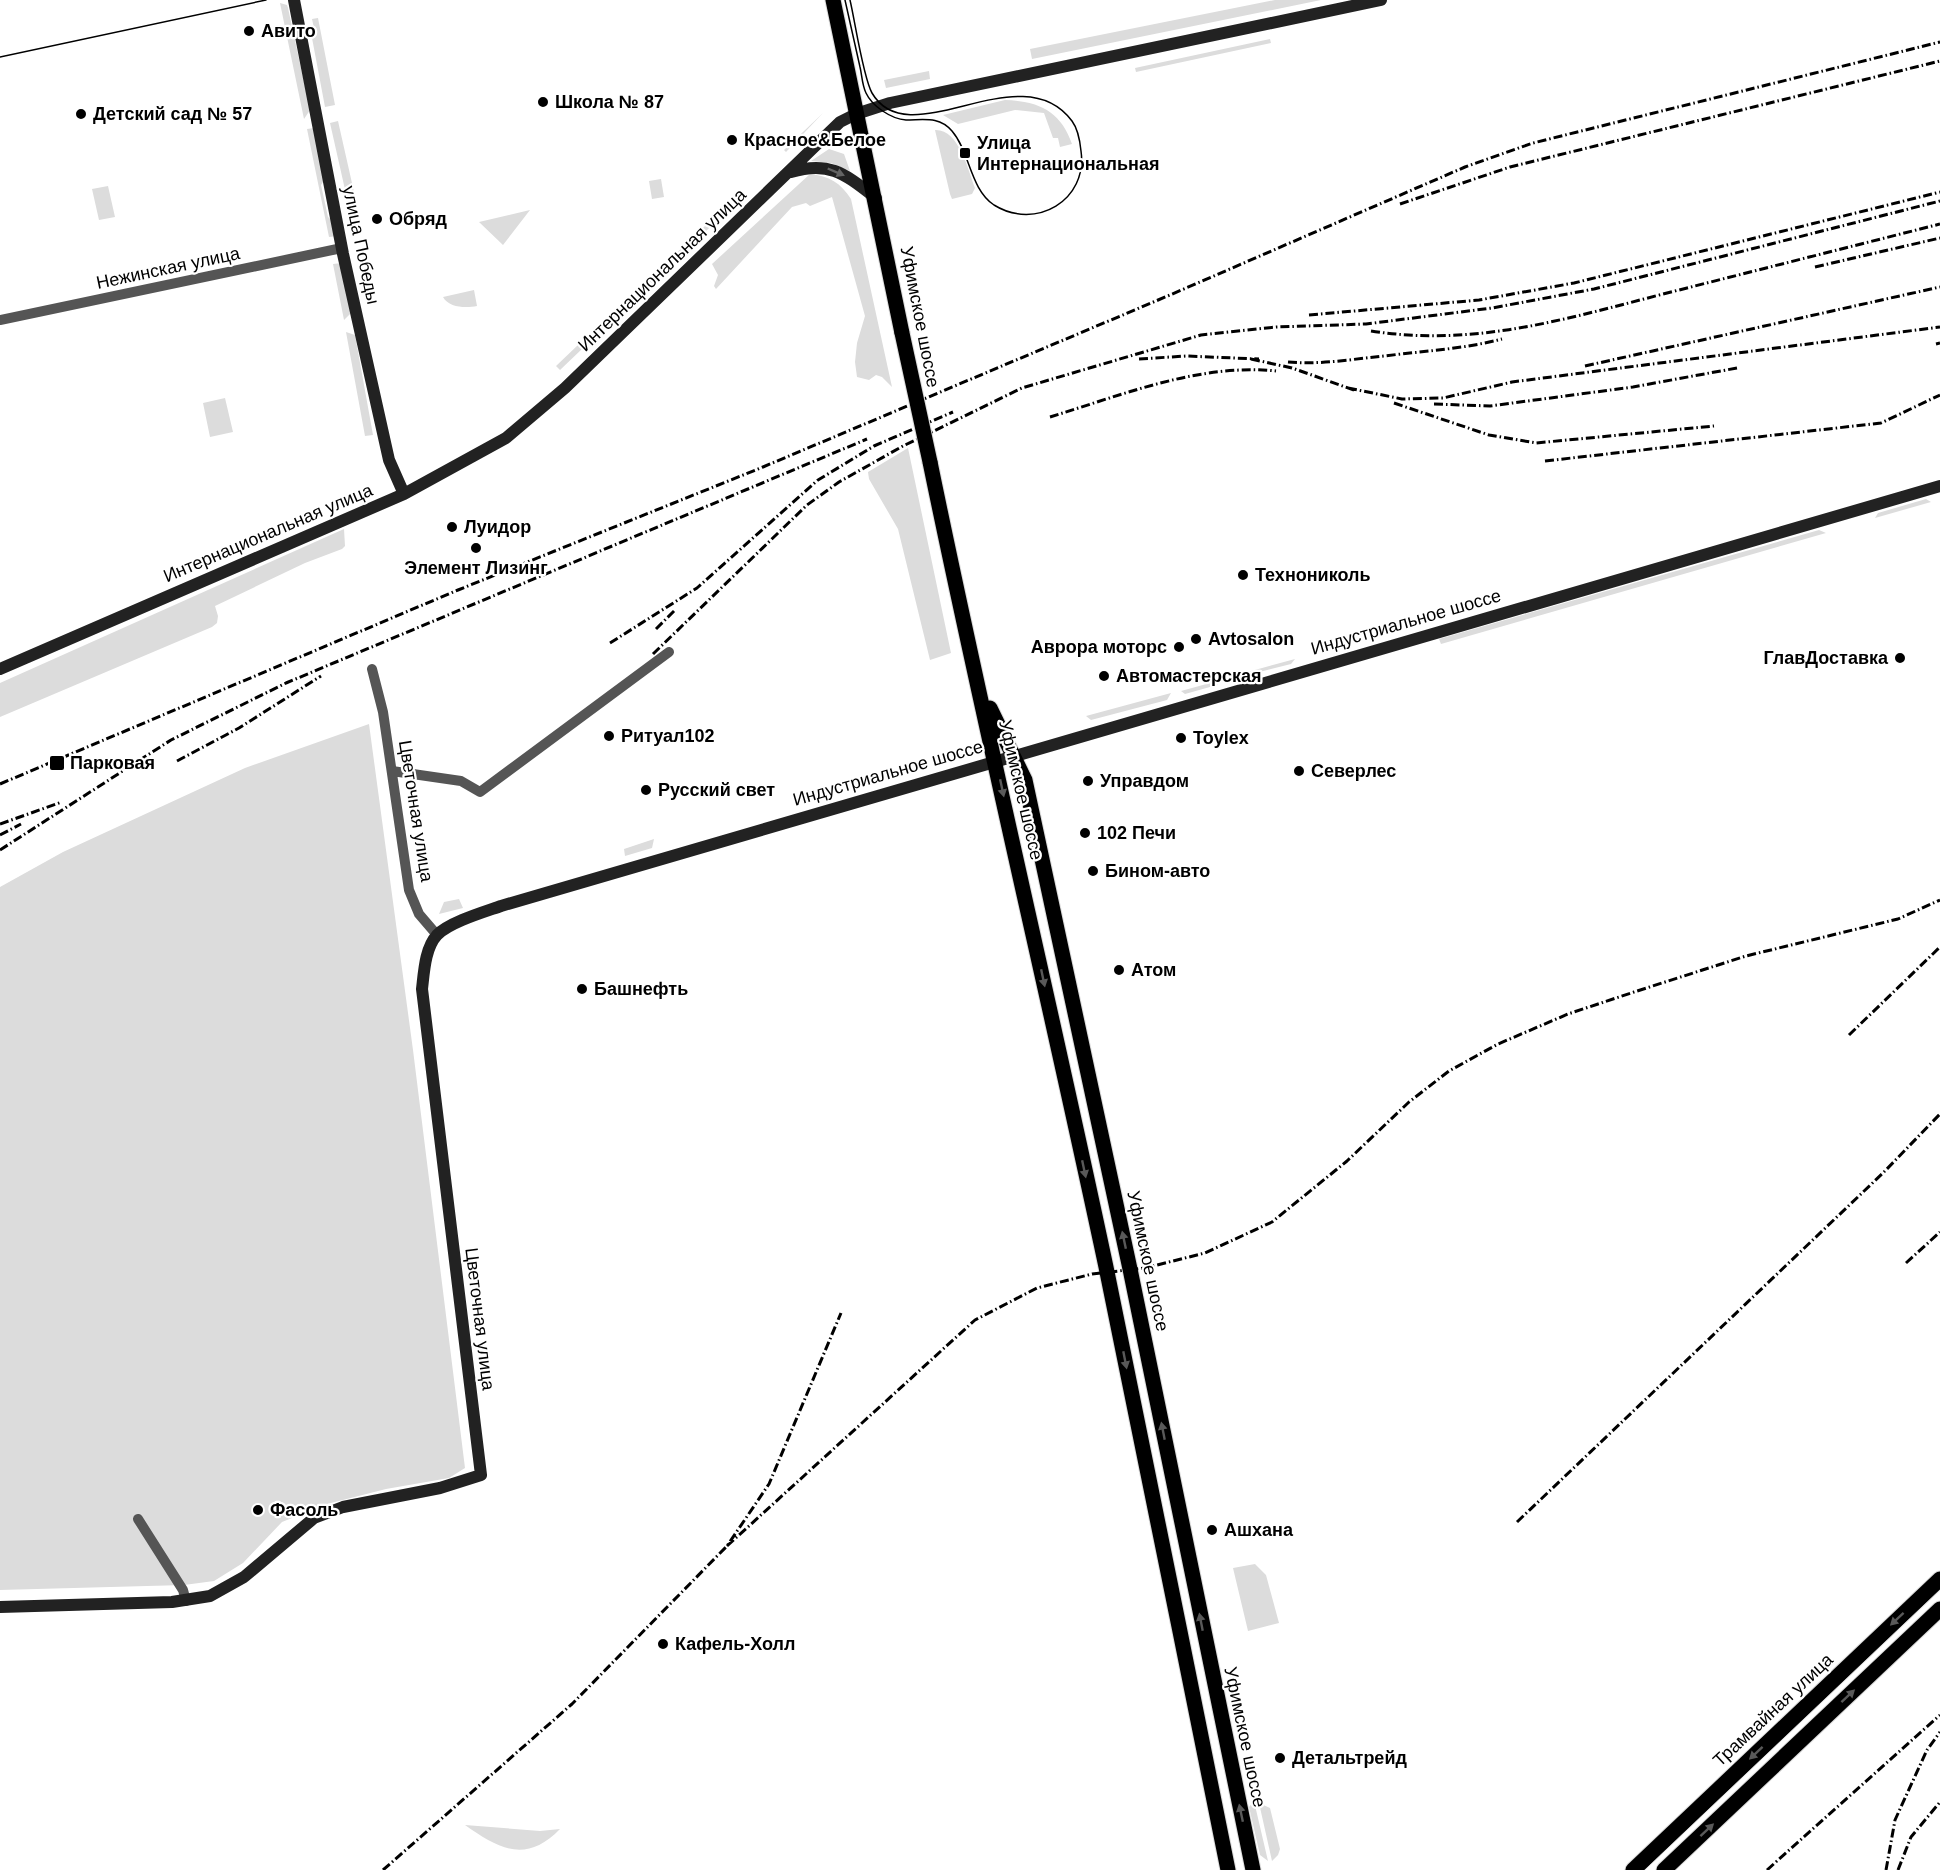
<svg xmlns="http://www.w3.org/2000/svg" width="1940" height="1870" font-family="Helvetica,sans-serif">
<rect width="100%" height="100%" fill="#fff"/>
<path fill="#dcdcdc" d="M 1275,0 L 1321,0 L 1032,59 L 1030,49 Z
M 280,3 L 287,5 L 288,8 L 310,110 L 304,119 Z
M 318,18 L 335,105 L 325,107 L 312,38 L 315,33 L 312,19 Z
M 1270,39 L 1271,43 L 1136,72 L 1135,68 Z
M 929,71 L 930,79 L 886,88 L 884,80 Z
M 1005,100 C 1038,101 1061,111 1072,144 L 1060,147 L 1058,138 L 1053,138 L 1044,113 L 1015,110 L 958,124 L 943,115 Z
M 823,113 L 786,152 L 784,150 Z
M 338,121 L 354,192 L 346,194 L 330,123 Z
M 314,128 L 325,179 L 321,185 L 328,217 L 334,222 L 337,236 L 329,237 L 307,129 Z
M 935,130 C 959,129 968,170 975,188 L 972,194 L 952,199 L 950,194 Z
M 829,149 L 844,154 L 850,171 L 831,163 L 811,161 Z
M 810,174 C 829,176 841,183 851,199 L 892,387 L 882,377 L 876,375 L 869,380 L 857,377 L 855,362 L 857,343 L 865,316 L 832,197 L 810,206 L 806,203 L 792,207 L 716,289 L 714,286 L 718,275 L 712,264 Z
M 661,179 L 664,197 L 652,199 L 649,181 Z
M 108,186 L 115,217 L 99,220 L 92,189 Z
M 724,208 L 725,213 L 591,340 L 588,337 Z
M 530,210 L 503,245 L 479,222 Z
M 342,263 L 351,313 L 344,320 L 333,264 Z
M 474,290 L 477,306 C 466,308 449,308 443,297 Z
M 346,332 L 355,335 L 373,435 L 365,436 Z
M 578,345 L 582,349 L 560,370 L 556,366 Z
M 225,398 L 233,432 L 210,437 L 203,403 Z
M 908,448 L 951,653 L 930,660 L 898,529 L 869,479 L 868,472 Z
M 1926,499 L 1931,502 L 1875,518 L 1878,513 Z
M 344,529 L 345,546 L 342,549 L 305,563 L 215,606 L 218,616 L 217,623 L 212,627 L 0,717 L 0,683 Z
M 1819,530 L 1826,533 L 1441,644 L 1439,639 Z
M 1295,659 L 1291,664 L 1248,675 L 1244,673 Z
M 1221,680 L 1217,685 L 1185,694 L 1181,691 Z
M 1171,693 L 1167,700 L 1091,720 L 1086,716 Z
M 369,724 L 413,1050 L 465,1468 L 449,1478 L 386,1489 L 327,1504 L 282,1522 L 243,1563 L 214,1581 L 184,1585 L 0,1590 L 0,887 L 63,852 L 245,768 Z
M 654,839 L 652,848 L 625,856 L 624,849 Z
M 459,899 L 463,908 L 439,914 L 444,902 Z
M 1255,1564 L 1266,1575 L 1279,1623 L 1248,1631 L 1233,1568 Z
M 1254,1801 L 1268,1861 L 1260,1855 L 1249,1807 Z
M 1259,1803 L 1270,1808 L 1280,1849 L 1278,1855 L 1272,1861 Z
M 465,1825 L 540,1831 L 560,1829 C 526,1864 499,1849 465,1825 Z"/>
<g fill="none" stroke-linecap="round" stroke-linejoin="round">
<g stroke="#dbdbdb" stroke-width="17">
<path id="primary" d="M 833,0 L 902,333
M 930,462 C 985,731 1049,998 1106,1267 C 1148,1468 1187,1669 1228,1870
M 990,708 L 1025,780 L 1130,1269 L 1253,1870
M 1633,1870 L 1940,1579
M 1664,1870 L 1940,1609"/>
</g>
<path stroke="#555" stroke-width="10" d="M 0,320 L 342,248
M 372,669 L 383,712 L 409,890 L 419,914 L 437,935
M 392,771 L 461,781 L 480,792 L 669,652
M 138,1519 L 183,1590 L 186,1601"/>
<path stroke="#222" stroke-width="12" d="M 294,0 L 343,254 L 389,460 L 404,494
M 791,172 C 830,160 846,175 876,198
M 0,669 L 404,494 L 506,438 L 565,388 L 840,122 L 856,114 L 890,103 L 1381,0
M 0,1607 L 172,1602 L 210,1596 L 244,1577 L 314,1518 L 343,1507 L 440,1488 L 481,1475 L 422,989 C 424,972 425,948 437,935 C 450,922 484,912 501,906 L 1940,486"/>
<use href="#primary" stroke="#000" stroke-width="15"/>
<path stroke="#000" stroke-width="1.5" d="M 845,0 C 850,22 855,44 860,67 C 862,75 862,85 866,93 C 872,106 891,119 906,120 C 924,120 939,116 952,131 C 970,152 970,189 994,205 C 1036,231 1088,200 1081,151 C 1080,141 1078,129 1072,121 C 1021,52 909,157 872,93 C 863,77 855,21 850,0
M 0,57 L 266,0
M 1643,1870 L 1940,1588"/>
<path stroke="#000" stroke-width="3" stroke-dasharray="9 3 1.5 3" stroke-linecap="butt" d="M 1400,204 L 1510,167 L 1940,61
M 1815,267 L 1940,238
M 1309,315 L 1479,300 L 1574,283 L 1940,192
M 1371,331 C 1480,348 1575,316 1679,290 C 1766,268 1853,246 1940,224
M 1936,344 L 1940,343
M 1139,359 L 1186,356 L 1259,359
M 1251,359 L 1292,368 L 1354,390
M 1288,362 C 1320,365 1353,359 1384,356 C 1424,351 1464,349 1502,339
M 1585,366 L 1940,287
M 1348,388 L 1402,399 L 1443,398 L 1512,382 L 1940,327
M 1394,403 L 1489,435 L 1536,443 L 1714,426
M 1434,404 L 1490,406 L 1633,387 L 1737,368
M 1050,417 C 1122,395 1200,363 1276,371
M 1545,461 L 1881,423 L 1940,395
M 656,629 L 675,610
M 610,643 L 697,588 L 818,480 L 874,446 L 953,412
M 653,654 L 807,505 L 839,482 L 903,446 L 1022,388 L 1201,335 L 1276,327 L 1366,324 L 1492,308 L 1594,289 L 1940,201
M 177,761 L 239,728 L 321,676
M 0,784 L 458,590 L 763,467 L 1170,295 L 1465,167 L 1533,143 L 1940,42
M 0,824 L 62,802
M 0,835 L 21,824
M 0,850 L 171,740 L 286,683 L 867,439
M 1849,1035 L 1940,947
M 1906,1263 L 1940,1232
M 1517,1522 L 1883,1173 L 1940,1114
M 727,1546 L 975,1320 L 1037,1288 L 1092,1274 L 1145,1268 L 1205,1253 L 1272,1222 L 1347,1161 L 1409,1102 L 1449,1071 L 1498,1044 L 1568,1014 L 1634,992 L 1746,956 L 1898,919 L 1940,900
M 383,1870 L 572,1704 L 727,1546 L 769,1484 L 841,1313
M 1767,1870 L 1940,1715
M 1886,1870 L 1895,1820 L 1927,1750 L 1940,1732
M 1898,1870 L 1911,1837 L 1940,1802"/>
<g stroke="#dbdbdb" stroke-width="17" stroke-linecap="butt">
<path id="primary-bridge" d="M 902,333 L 930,462"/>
</g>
<use href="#primary-bridge" stroke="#000" stroke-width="15"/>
</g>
<defs><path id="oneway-solid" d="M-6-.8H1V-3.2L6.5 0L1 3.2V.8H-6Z" transform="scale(1.5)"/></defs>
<use fill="#646464" href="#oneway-solid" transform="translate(836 172) rotate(23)"/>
<g fill="#595959">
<use href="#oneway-solid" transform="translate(1002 788) rotate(78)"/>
<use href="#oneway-solid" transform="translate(1043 978) rotate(78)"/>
<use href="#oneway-solid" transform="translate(1084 1169) rotate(78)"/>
<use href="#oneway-solid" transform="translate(1124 1240) rotate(-102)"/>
<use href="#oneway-solid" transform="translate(1125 1360) rotate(79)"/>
<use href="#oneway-solid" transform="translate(1163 1431) rotate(-101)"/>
<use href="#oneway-solid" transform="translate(1897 1619) rotate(137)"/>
<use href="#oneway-solid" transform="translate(1201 1622) rotate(-101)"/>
<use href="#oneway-solid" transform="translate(1848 1696) rotate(-43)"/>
<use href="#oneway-solid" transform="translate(1756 1753) rotate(137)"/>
<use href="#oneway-solid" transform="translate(1241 1813) rotate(-102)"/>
<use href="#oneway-solid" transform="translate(1707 1830) rotate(-43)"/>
</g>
<g fill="#000" stroke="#fff" stroke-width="2">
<circle cx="249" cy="31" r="6"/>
<circle cx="543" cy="102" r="6"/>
<circle cx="81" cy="114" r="6"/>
<circle cx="732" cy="140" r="6"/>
<rect x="959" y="147" width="12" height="12" rx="3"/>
<circle cx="377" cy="219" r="6"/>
<circle cx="452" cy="527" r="6"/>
<circle cx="476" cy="548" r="6"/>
<circle cx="1243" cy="575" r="6"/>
<circle cx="1196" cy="639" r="6"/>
<circle cx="1179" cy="647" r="6"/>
<circle cx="1900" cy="658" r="6"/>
<circle cx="1104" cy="676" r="6"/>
<circle cx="609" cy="736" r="6"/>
<circle cx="1181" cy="738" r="6"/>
<rect x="49" y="755" width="16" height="16" rx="3"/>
<circle cx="1299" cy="771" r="6"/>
<circle cx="1088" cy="781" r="6"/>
<circle cx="646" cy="790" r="6"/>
<circle cx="1085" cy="833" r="6"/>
<circle cx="1093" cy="871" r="6"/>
<circle cx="1119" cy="970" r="6"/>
<circle cx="582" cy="989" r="6"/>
<circle cx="258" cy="1510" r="6"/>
<circle cx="1212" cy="1530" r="6"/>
<circle cx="663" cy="1644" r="6"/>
<circle cx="1280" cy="1758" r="6"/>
</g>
<g text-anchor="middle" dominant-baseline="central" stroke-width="4.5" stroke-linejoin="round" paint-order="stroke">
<g font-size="18" font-weight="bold" fill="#000" stroke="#fff" text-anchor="start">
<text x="261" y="31">Авито</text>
<text x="555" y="102">Школа № 87</text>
<text x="93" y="114">Детский сад № 57</text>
<text x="744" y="140">Красное&amp;Белое</text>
<text x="977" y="143">Улица<tspan x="977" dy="21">Интернациональная</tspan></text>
<text x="389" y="219">Обряд</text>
<text x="464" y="527">Луидор</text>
<text x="476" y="568" text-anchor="middle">Элемент Лизинг</text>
<text x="1255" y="575">Технониколь</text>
<text x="1208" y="639">Avtosalon</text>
<text x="1167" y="647" text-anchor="end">Аврора моторс</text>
<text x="1888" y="658" text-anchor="end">ГлавДоставка</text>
<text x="1116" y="676">Автомастерская</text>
<text x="621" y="736">Ритуал102</text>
<text x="1193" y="738">Toylex</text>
<text x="70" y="763">Парковая</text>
<text x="1311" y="771">Северлес</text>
<text x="1100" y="781">Управдом</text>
<text x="658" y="790">Русский свет</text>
<text x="1097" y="833">102 Печи</text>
<text x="1105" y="871">Бином-авто</text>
<text x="1131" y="970">Атом</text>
<text x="594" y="989">Башнефть</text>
<text x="270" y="1510">Фасоль</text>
<text x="1224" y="1530">Ашхана</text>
<text x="675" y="1644">Кафель-Холл</text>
<text x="1292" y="1758">Детальтрейд</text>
</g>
<g font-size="18" fill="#000" stroke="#fff">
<text transform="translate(361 245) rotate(78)">улица Победы</text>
<text transform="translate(168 268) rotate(-12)">Нежинская улица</text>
<text transform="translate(662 270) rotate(-44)">Интернациональная улица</text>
<text transform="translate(920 317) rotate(79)">Уфимское шоссе</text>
<text transform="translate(268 533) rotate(-23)">Интернациональная улица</text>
<text transform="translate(1406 622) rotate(-16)">Индустриальное шоссе</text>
<text transform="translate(888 773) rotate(-16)">Индустриальное шоссе</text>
<text transform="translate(1021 790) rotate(77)">Уфимское шоссе</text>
<text transform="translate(416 811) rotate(81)">Цветочная улица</text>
<text transform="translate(1148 1261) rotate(78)">Уфимское шоссе</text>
<text transform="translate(480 1319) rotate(83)">Цветочная улица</text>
<text transform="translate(1773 1710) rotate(-43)">Трамвайная улица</text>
<text transform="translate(1245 1737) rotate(78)">Уфимское шоссе</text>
</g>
</g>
</svg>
